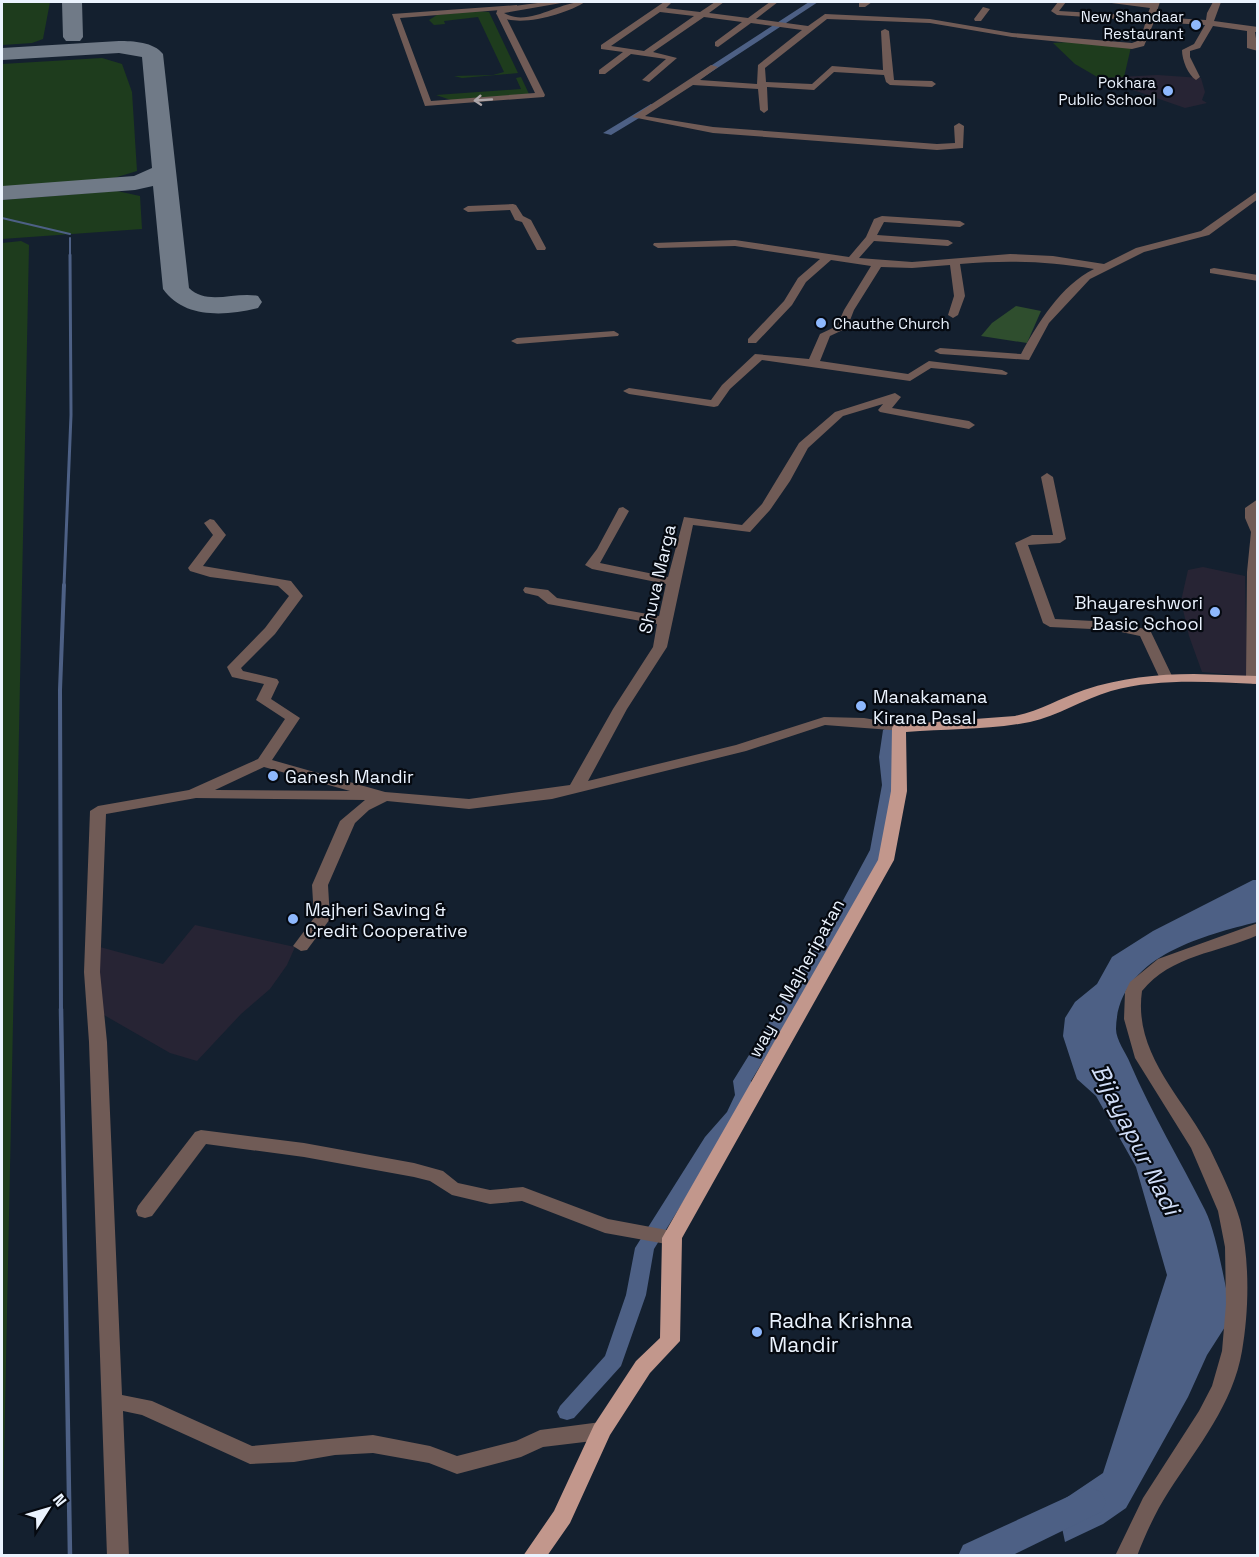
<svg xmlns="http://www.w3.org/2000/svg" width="1259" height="1557" font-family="'Space Grotesk',sans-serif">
<rect width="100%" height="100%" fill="#14202f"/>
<path fill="#272434" d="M 1158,75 L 1201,78 L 1205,92 L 1202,100 L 1207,103 L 1185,108 L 1099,78 Z
M 1203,567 L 1245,576 L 1247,676 L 1202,672 L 1189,636 L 1181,601 L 1188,570 Z
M 195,925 L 295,947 L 287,965 L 270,989 L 241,1014 L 197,1061 L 170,1053 L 97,1011 L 96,946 L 163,964 Z"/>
<path fill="#1e3c1d" d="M 2,2 L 50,2 L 43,39 L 32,43 L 2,45 Z
M 476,11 L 489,12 L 518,73 L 462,78 L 454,76 L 493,75 L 504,72 L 478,17 L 444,21 L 445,24 L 434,25 L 429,20 L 437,15 Z
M 1068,42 L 1131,47 L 1124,77 L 1099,78 L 1075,64 L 1053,43 Z
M 102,58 L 122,64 L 132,92 L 137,171 L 114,178 L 2,187 L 2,64 Z
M 521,77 L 529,94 L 451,100 L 436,95 L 521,89 L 516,78 Z
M 117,191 L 140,196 L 142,229 L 2,239 L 2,200 Z
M 21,241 L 29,245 L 2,1556 L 2,243 Z"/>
<path fill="#2f4e2e" d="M 1016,306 L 1041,311 L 1027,343 L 981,336 L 992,323 Z"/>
<path fill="#4d6085" d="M 1253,880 L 1257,880 L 1257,922 C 1202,936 1117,957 1116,1029 C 1116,1040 1126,1053 1130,1063 C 1152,1114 1180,1160 1205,1210 C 1217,1234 1225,1287 1232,1316 L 1207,1355 L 1188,1397 L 1126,1508 L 1103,1524 L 1065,1542 L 1057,1504 L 1103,1473 L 1167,1275 L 1136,1167 L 1096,1096 L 1077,1079 L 1063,1036 L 1065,1018 L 1075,1002 L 1097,984 L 1112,957 L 1153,931 Z"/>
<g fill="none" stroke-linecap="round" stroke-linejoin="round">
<path stroke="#4d6085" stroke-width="2" d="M 2,218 L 70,234
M 70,238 L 70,257"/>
<path stroke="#4d6085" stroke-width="3" d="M 64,586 L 71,415 L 70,255"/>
<path stroke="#4d6085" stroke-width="4" d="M 61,1011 L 60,690 L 64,585"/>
<path stroke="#4d6085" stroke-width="4.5" d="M 61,1009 L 70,1556"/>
<path fill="#4d6085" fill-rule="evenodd" d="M 809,2 L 818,2 L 702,78 L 695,76 Z
M 651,104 L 654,105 L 654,109 L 611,135 L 603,133 Z
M 890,726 L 897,730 L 893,757 L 898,785 L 886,850 L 849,919 L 751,1081 L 753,1095 L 744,1115 L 717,1147 L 654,1249 L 646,1295 L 621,1366 L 574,1418 L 567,1420 L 560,1418 L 557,1412 L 560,1406 L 605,1356 L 626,1295 L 635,1248 L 705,1137 L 727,1112 L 735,1095 L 733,1081 L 833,919 L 870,850 L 882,785 L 879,757 L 883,730 Z"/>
<path fill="#4d6085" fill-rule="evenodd" d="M 1089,1487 L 1101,1492 L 1106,1502 L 1101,1512 L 1011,1556 L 958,1556 L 963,1545 Z"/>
<path fill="#707a87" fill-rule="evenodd" d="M 62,2 L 82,2 L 83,37 L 80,41 L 66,41 L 63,37 Z
M 119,41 C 133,41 154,42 163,54 L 189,288 C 207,306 236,291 258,296 L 262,302 L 258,308 C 226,316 184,319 163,289 L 153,186 L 135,190 L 2,200 L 2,186 L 134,176 L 152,168 L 142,57 L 119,53 L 2,60 L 2,48 Z"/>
<path fill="#705b56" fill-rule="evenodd" d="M 664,2 L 671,3 L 666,8 L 700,12 L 715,2 L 724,2 L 709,13 L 748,18 L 770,2 L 778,2 L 756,19 L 808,26 L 825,14 L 930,19 L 1012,33 L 1132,43 L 1140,40 L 1146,21 L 1057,15 L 1051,11 L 1058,2 L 1066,2 L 1059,11 L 1147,16 L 1150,8 L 1104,2 L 1152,3 L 1160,2 L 1155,17 L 1206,20 L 1207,13 L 1213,2 L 1221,2 L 1214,21 L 1258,27 L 1258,32 L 1255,32 L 1258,51 L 1247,48 L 1247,31 L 1213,26 L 1200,48 L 1190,51 L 1190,57 L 1200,77 L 1196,80 C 1188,75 1182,60 1182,50 L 1194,44 L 1205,25 L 1154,22 L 1144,46 L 1132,49 L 1012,37 L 930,23 L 827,19 L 765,68 L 766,82 L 812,84 L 832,66 L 883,70 L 881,31 L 885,29 L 889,31 L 894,80 L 932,81 L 936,84 L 932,87 L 890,85 L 886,82 L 884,75 L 834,72 L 814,90 L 767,87 L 768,110 L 764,113 L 760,110 L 758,89 L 693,85 L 645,116 L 713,127 L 937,144 L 955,143 L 954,126 L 959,123 L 964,126 L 963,148 L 937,150 L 713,133 L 632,117 L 711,65 L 718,67 L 700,80 L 757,84 L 758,65 L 802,30 L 751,23 L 718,47 L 715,46 L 715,42 L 742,22 L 704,17 L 653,52 L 677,58 L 649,82 L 642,80 L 666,59 L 631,54 L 605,74 L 599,74 L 599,70 L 623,52 L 601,49 L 601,45 ZM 660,12 L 694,16 L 644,51 L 611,46 Z
M 863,2 L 872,2 L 865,7 L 859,7 L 859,3 Z
M 517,5 L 517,9 L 514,9 L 400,18 L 431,101 L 535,93 L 497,15 L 501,13 L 505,15 L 545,95 L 544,97 L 425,106 L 392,14 Z
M 983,7 L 990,9 L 981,21 L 975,21 L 974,19 Z
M 1258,191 L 1258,199 L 1209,235 L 1144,252 L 1090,279 L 1049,323 L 1029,360 L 940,354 L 934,351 L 940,348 L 1021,354 C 1038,323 1061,285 1094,269 C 1047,261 1007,260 960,264 L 965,296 L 958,315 L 953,318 L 948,315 L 954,296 L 950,265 L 912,268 L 881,267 L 854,310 L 847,328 L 830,336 L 820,361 L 908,374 L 929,361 L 1002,370 L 1008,373 L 1006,375 L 931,368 L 910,381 L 762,360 L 730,389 L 718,406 L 714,407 L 629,394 L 623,391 L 629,388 L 711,400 L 722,385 L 755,354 L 809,359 L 820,334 L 837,326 L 844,310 L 871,266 L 831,260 L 806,282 L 792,305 L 756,343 L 748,343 L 748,339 L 784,301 L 798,278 L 820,259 L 735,246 L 658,248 L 653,245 L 654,243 L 735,240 L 849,257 L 866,237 L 874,219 L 882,216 L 960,221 L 965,224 L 960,227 L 884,222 L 877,235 L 948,240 L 953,243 L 948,246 L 874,241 L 859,258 L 912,262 L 1010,254 L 1053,256 L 1104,264 L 1136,248 L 1201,231 Z
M 513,204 L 516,205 L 523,216 L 531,220 L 546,248 L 545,250 L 537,250 L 522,222 L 515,220 L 510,210 L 468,212 L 463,209 L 468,206 Z
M 1214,268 L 1258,275 L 1258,281 L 1210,273 L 1210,269 Z
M 614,331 L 619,334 L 618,336 L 517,344 L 511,341 L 517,338 Z
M 895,393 L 901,397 L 892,408 L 969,421 L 975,425 L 969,429 L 880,412 L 878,410 L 883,404 L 843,416 L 808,448 L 790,481 L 770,510 L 750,532 L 693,525 L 667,647 L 627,709 L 588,781 L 736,745 L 824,717 L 864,718 L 899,724 L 904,725 L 906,728 L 904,731 L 825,725 L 746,751 L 552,799 L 469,809 L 387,801 L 369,810 L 355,823 L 328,885 L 330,919 L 307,950 L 301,951 L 293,946 L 314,918 L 312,885 L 340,821 L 365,800 L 196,798 L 106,814 L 100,972 L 107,1042 L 122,1395 L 152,1401 L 252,1446 L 373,1435 L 430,1446 L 457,1456 L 516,1441 L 540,1430 L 601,1422 L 608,1425 L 611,1431 L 608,1437 L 601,1440 L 543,1447 L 521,1457 L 457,1474 L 429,1463 L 373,1453 L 335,1455 L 294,1462 L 250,1464 L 142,1415 L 123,1411 L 129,1556 L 107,1556 L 89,1042 L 84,972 L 90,811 L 98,806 L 189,790 L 258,759 L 285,719 L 256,700 L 264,684 L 232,677 L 227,667 L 265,628 L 289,596 L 278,586 L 210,577 L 190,571 L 188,568 L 213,535 L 204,523 L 210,519 L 214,520 L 226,535 L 203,566 L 291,581 L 303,596 L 275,634 L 241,668 L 243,671 L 277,679 L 279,682 L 271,699 L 300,718 L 272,760 L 385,792 L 469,799 L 570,785 L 613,709 L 653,647 L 657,624 L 548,604 L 538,596 L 525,593 L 523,590 L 525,587 L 548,590 L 557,598 L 659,616 L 666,584 L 592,569 L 585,565 L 597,549 L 619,508 L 623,507 L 629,511 L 600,563 L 668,577 L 684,517 L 742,525 L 762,504 L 799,443 L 835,412 ZM 264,767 L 350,791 L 215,790 Z
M 1047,473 L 1053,477 L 1066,539 L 1060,543 L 1028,545 L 1055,619 L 1112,622 L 1150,630 L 1173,678 L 1171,681 L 1161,681 L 1140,636 L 1112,630 L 1050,627 L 1043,623 L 1015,543 L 1032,535 L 1053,535 L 1041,477 Z
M 1258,499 L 1258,683 L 1253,684 L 1246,680 L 1247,572 L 1251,532 L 1245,518 L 1245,508 Z
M 1258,923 L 1258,935 C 1218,953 1171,955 1142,991 C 1133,1054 1183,1097 1210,1149 C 1221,1172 1233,1196 1240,1220 C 1250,1260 1249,1311 1242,1351 C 1233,1404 1198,1446 1169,1491 C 1156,1511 1146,1533 1137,1556 L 1115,1556 L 1143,1498 L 1199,1411 L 1212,1386 L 1222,1351 L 1226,1304 L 1225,1247 L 1218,1211 L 1191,1148 L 1135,1058 L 1124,1019 L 1125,992 L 1130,982 L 1158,959 Z
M 201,1130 L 304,1143 L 414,1163 L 443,1171 L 458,1183 L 490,1190 L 523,1187 L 608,1219 L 672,1231 L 679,1233 L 682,1238 L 679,1243 L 672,1245 L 605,1233 L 522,1201 L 490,1204 L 452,1195 L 430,1181 L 414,1177 L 304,1157 L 206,1144 L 152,1216 L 145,1218 L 138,1216 L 136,1211 L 138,1206 L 195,1132 Z"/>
<path fill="#705b56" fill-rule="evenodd" d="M 546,2 L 567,2 L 504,13 C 529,28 560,0 585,2 C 567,14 514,30 496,14 L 498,8 Z"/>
<path fill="#c2978c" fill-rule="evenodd" d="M 1194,674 L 1258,676 L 1258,684 C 1209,682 1158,678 1111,691 C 1083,699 1058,716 1030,722 C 989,730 947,729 906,732 L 907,791 L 894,860 L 682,1238 L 680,1341 L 650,1373 L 610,1435 L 570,1523 L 547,1556 L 523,1556 L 554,1511 L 594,1425 L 636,1361 L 660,1338 L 662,1238 L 878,860 L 891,791 L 892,728 L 894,725 L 1015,716 C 1040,711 1060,698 1084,690 C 1120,678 1157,674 1194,674 Z"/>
</g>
<defs><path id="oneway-shaft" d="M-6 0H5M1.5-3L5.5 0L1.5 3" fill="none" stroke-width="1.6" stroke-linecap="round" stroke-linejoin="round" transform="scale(1.5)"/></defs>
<use stroke="#aea7aa" href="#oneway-shaft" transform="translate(483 100) rotate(176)"/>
<g fill="#8eb8fd" stroke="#050910" stroke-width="2">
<circle cx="1196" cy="25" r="6"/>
<circle cx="1168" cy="91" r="6"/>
<circle cx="821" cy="323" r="6"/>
<circle cx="1215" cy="612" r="6"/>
<circle cx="861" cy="706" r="6"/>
<circle cx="273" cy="776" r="6"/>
<circle cx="293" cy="919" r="6"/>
<circle cx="757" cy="1332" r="6"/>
</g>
<g text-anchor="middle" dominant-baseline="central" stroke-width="4.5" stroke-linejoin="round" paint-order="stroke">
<g font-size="15" fill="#ebf3fe" stroke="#050910" text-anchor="end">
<text x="1184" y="16">New Shandaar<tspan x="1184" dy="17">Restaurant</tspan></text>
<text x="1156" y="82">Pokhara<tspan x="1156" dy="17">Public School</tspan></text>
<text x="833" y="323" text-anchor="start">Chauthe Church</text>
</g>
<g font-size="18" fill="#ebf3fe" stroke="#050910">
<text transform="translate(657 579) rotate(-77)">Shuva Marga</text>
<text transform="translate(796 978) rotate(-61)">way to Majheripatan</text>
</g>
<g font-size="18" fill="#ebf3fe" stroke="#050910" text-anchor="start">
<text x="1203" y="602" text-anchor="end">Bhayareshwori<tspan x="1203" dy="21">Basic School</tspan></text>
<text x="873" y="696">Manakamana<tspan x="873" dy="21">Kirana Pasal</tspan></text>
<text x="285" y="776">Ganesh Mandir</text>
<text x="305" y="909">Majheri Saving &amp;<tspan x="305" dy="21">Credit Cooperative</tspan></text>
</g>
<g font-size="21" fill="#ebf3fe" stroke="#050910" text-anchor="start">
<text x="769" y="1320">Radha Krishna<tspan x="769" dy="24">Mandir</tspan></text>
</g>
<g font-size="24" font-style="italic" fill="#d0ddf7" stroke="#050910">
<text transform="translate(1136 1139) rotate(63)">Bijayapur Nadi</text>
</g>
</g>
<rect width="1259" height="1557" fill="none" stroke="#ebf3fe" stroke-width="6"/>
<g transform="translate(48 1509) rotate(53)" stroke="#050910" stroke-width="4.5" paint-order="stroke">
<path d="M0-4.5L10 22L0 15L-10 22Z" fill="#ebf3fe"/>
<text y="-9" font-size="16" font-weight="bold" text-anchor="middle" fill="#ebf3fe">N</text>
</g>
</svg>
